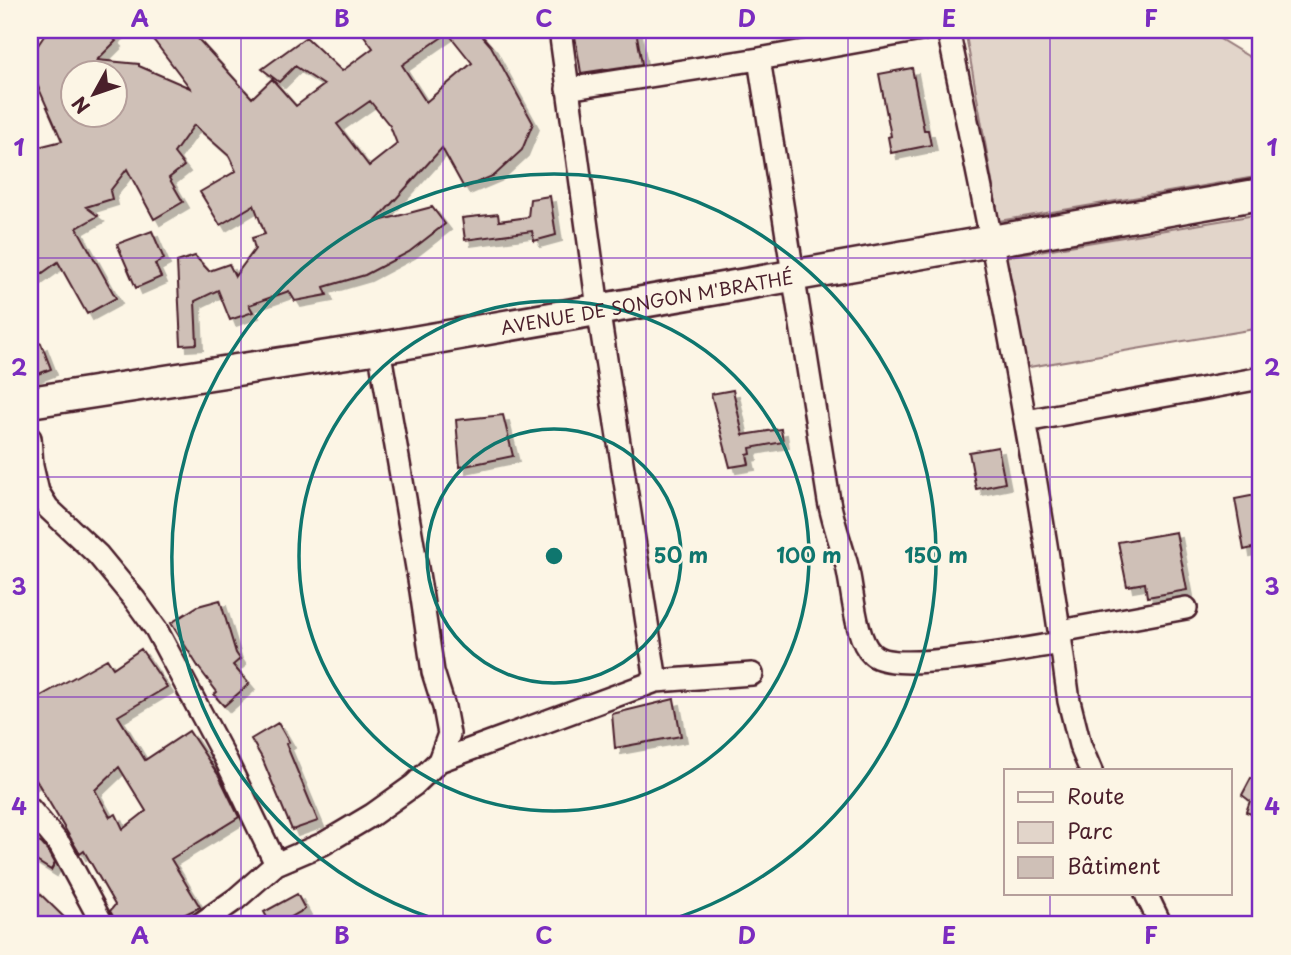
<svg xmlns="http://www.w3.org/2000/svg" width="1291" height="955" font-family="'Playpen Sans',sans-serif">
<defs>
<filter id="shadow"><feDropShadow dx="6" dy="6" stdDeviation="0" flood-color="#0004"/></filter>
</defs>
<rect width="100%" height="100%" fill="#fcf5e5"/>
<filter id="ink" filterUnits="userSpaceOnUse"><feTurbulence type="fractalNoise" baseFrequency=".0143" numOctaves="2"/><feDisplacementMap in="SourceGraphic" scale="14" xChannelSelector="R" yChannelSelector="G"/><feConvolveMatrix kernelMatrix="1 2 1 2 8 2 1 2 1" color-interpolation-filters="sRGB"/></filter>
<g filter="url(#ink)">
<path fill="#e2d5ca" stroke="#967a7a" stroke-width="2" d="M 965,30 L 1205,30 L 1261,64 L 1261,176 L 999,221 Z
M 1261,214 L 1261,328 L 1023,368 L 1004,257 Z"/>
<path fill="#cfc0b7" stroke="#4a1f2b" stroke-width="2" fill-rule="evenodd" filter="url(#shadow)" d="M 48,30 L 122,30 L 112,37 L 116,41 L 97,60 L 139,64 L 139,66 L 190,88 L 146,30 L 190,30 L 252,98 L 272,79 L 296,106 L 324,85 L 295,66 L 279,82 L 262,69 L 306,37 L 342,71 L 373,48 L 360,30 L 477,30 L 491,46 L 533,123 L 522,150 L 495,175 L 464,188 L 442,148 L 375,222 L 432,207 L 445,224 L 409,252 L 365,275 L 324,287 L 327,295 L 295,301 L 289,291 L 249,305 L 253,312 L 230,320 L 218,290 L 195,301 L 197,344 L 181,345 L 177,262 L 195,256 L 209,271 L 229,264 L 235,276 L 255,249 L 252,238 L 265,234 L 254,205 L 220,225 L 200,192 L 236,171 L 229,156 L 194,125 L 174,153 L 184,166 L 169,178 L 183,202 L 154,219 L 127,169 L 110,191 L 112,199 L 86,207 L 98,216 L 77,228 L 116,298 L 87,314 L 58,262 L 30,282 L 30,149 L 62,141 L 36,82 L 30,79 L 30,57 ZM 448,33 L 472,63 L 426,102 L 402,65 ZM 74,74 L 116,74 L 116,116 L 74,116 ZM 370,101 L 390,126 L 397,144 L 369,166 L 337,124 Z
M 574,30 L 636,30 L 642,64 L 581,73 Z
M 791,30 L 814,30 L 814,36 L 791,40 Z
M 912,68 L 924,130 L 928,130 L 931,145 L 891,153 L 888,137 L 891,136 L 879,74 Z
M 550,196 L 556,235 L 534,241 L 532,231 L 465,240 L 462,218 L 498,214 L 499,221 L 528,217 L 530,199 Z
M 152,231 L 164,259 L 155,264 L 161,277 L 136,288 L 117,244 Z
M 41,343 L 51,369 L 30,377 L 30,348 Z
M 733,390 L 743,435 L 781,429 L 783,442 L 750,448 L 751,454 L 747,455 L 749,464 L 730,467 L 711,394 Z
M 503,415 L 513,456 L 460,467 L 456,420 Z
M 998,447 L 1005,483 L 976,489 L 969,452 Z
M 1261,494 L 1261,546 L 1244,550 L 1235,499 Z
M 1176,532 L 1187,590 L 1147,597 L 1145,583 L 1127,586 L 1118,542 Z
M 220,600 L 236,653 L 240,659 L 233,665 L 249,684 L 224,706 L 214,695 L 217,692 L 199,668 L 171,623 L 198,606 Z
M 141,649 L 167,687 L 118,716 L 145,760 L 189,731 L 219,776 L 239,817 L 171,859 L 200,907 L 163,925 L 118,925 L 110,911 L 115,905 L 84,851 L 80,854 L 36,780 L 30,784 L 30,702 L 107,659 L 113,668 ZM 119,767 L 146,811 L 123,829 L 116,814 L 110,817 L 95,790 Z
M 674,699 L 681,736 L 615,748 L 612,714 Z
M 278,723 L 289,742 L 286,744 L 318,821 L 292,830 L 262,758 L 251,739 Z
M 1261,775 L 1261,818 L 1246,812 L 1250,801 L 1242,795 L 1251,778 L 1259,780 Z
M 30,837 L 42,844 L 49,852 L 55,863 L 51,870 L 30,857 Z
M 30,884 L 72,925 L 42,925 L 30,914 Z
M 297,894 L 305,909 L 277,925 L 271,925 L 264,912 Z"/>
<g fill="none" stroke-linecap="round" stroke-linejoin="round">
<g stroke="#4a1f2b" stroke-width="26">
<path id="street" d="M 560,30 L 598,308 L 656,681
M 948,30 C 995,252 1039,475 1069,701 L 1080,745 L 1091,771
M 759,59 L 829,501 C 833,522 840,541 846,562 C 853,586 854,638 872,654 C 894,675 1027,648 1061,643
M 567,89 L 759,59 L 921,30
M 1026,421 L 1261,378
M 30,438 L 32,466 L 38,492 L 48,508 L 98,555 L 135,600 L 156,629 L 227,762 L 276,864
M 1060,631 L 1186,608
M 439,761 L 656,681 L 752,674
M 30,809 L 60,845 L 103,925
M 1146,894 L 1161,925
M 199,925 L 236,899 L 276,864 L 323,844 L 372,815 L 414,785 L 439,761 L 449,734 L 444,707 L 433,672 L 421,591 L 379,348"/>
</g>
<g stroke="#4a1f2b" stroke-width="35">
<g id="secondary">
<path id="s1" d="M 30,402 L 379,348 L 1261,194"/>
</g>
</g>
<use href="#street" stroke="#fcf5e5" stroke-width="21"/>
<use href="#secondary" stroke="#fcf5e5" stroke-width="30"/>
</g>
</g>
<path fill="none" stroke="#7b2cbf" stroke-width="2" stroke-opacity="0.55" d="M 241,30 L 241,925M 443,30 L 443,925M 646,30 L 646,925M 848,30 L 848,925M 1050,30 L 1050,771M 30,258 L 1261,258M 30,477 L 1261,477M 30,697 L 1261,697M 1050,894 L 1050,925"/>
<g fill="none" stroke="#0f766e" stroke-width="3.5">
<circle cx="554" cy="556" r="127"/>
<circle cx="554" cy="556" r="255"/>
<path d="M455 925A382 382 0 1 1 653 925"/>
</g>
<g text-anchor="middle" dominant-baseline="central" stroke-width="5" stroke-linejoin="round" paint-order="stroke">
<g font-size="18" fill="#4a1f2b" stroke="#fcf5e5">
<text stroke="none"><textPath href="#s1" startOffset="625">AVENUE DE SONGON M'BRATHÉ</textPath></text>
</g>
</g>
<circle cx="554" cy="556" r="10" fill="#0f766e" stroke="#fcf5e5" stroke-width="3.5"/>
<g font-size="21" text-anchor="middle" font-weight="bold" fill="#0f766e" stroke="#fcf5e5" stroke-width="5" stroke-linejoin="round" paint-order="stroke">
<text x="681" y="563">50 m</text>
<text x="809" y="563">100 m</text>
<text x="936" y="563">150 m</text>
</g>
<rect width="1291" height="955" fill="none" stroke="#fcf5e5" stroke-width="77"/>
<rect x="1004" y="769" width="228" height="126" fill="#fcf5e5" stroke="#b59f9b" stroke-width="2"/>
<rect x="1018" y="792" width="35" height="10" fill="#fcf5e5" stroke="#b59f9b" stroke-width="2"/>
<text x="1067" y="804" font-size="21" fill="#4a1f2b">Route</text>
<rect x="1018" y="822" width="35" height="21" fill="#e2d5ca" stroke="#b59f9b" stroke-width="2"/>
<text x="1067" y="839" font-size="21" fill="#4a1f2b">Parc</text>
<rect x="1018" y="857" width="35" height="21" fill="#cfc0b7" stroke="#b59f9b" stroke-width="2"/>
<text x="1067" y="874" font-size="21" fill="#4a1f2b">Bâtiment</text>
<g transform="translate(94 94) rotate(230)"><circle r="33" fill="#fcf5e5" stroke="#b59f9b" stroke-width="2"/>
<path d="M0-5L12 26L0 18L-12 26Z" fill="#4a1f2b"/>
<text y="-10" font-size="19" font-weight="bold" text-anchor="middle" fill="#4a1f2b">N</text>
</g>
<rect x="38" y="38" width="1214" height="878" fill="none" stroke="#7b2cbf" stroke-width="2.5"/>
<g font-size="23" text-anchor="middle" font-weight="bold" fill="#7b2cbf">
<text x="140" y="27">A</text>
<text x="342" y="27">B</text>
<text x="544" y="27">C</text>
<text x="747" y="27">D</text>
<text x="949" y="27">E</text>
<text x="1151" y="27">F</text>
<text x="19" y="156">1</text>
<text x="1272" y="156">1</text>
<text x="19" y="376">2</text>
<text x="1272" y="376">2</text>
<text x="19" y="595">3</text>
<text x="1272" y="595">3</text>
<text x="19" y="815">4</text>
<text x="1272" y="815">4</text>
<text x="140" y="944">A</text>
<text x="342" y="944">B</text>
<text x="544" y="944">C</text>
<text x="747" y="944">D</text>
<text x="949" y="944">E</text>
<text x="1151" y="944">F</text>
</g>
</svg>
